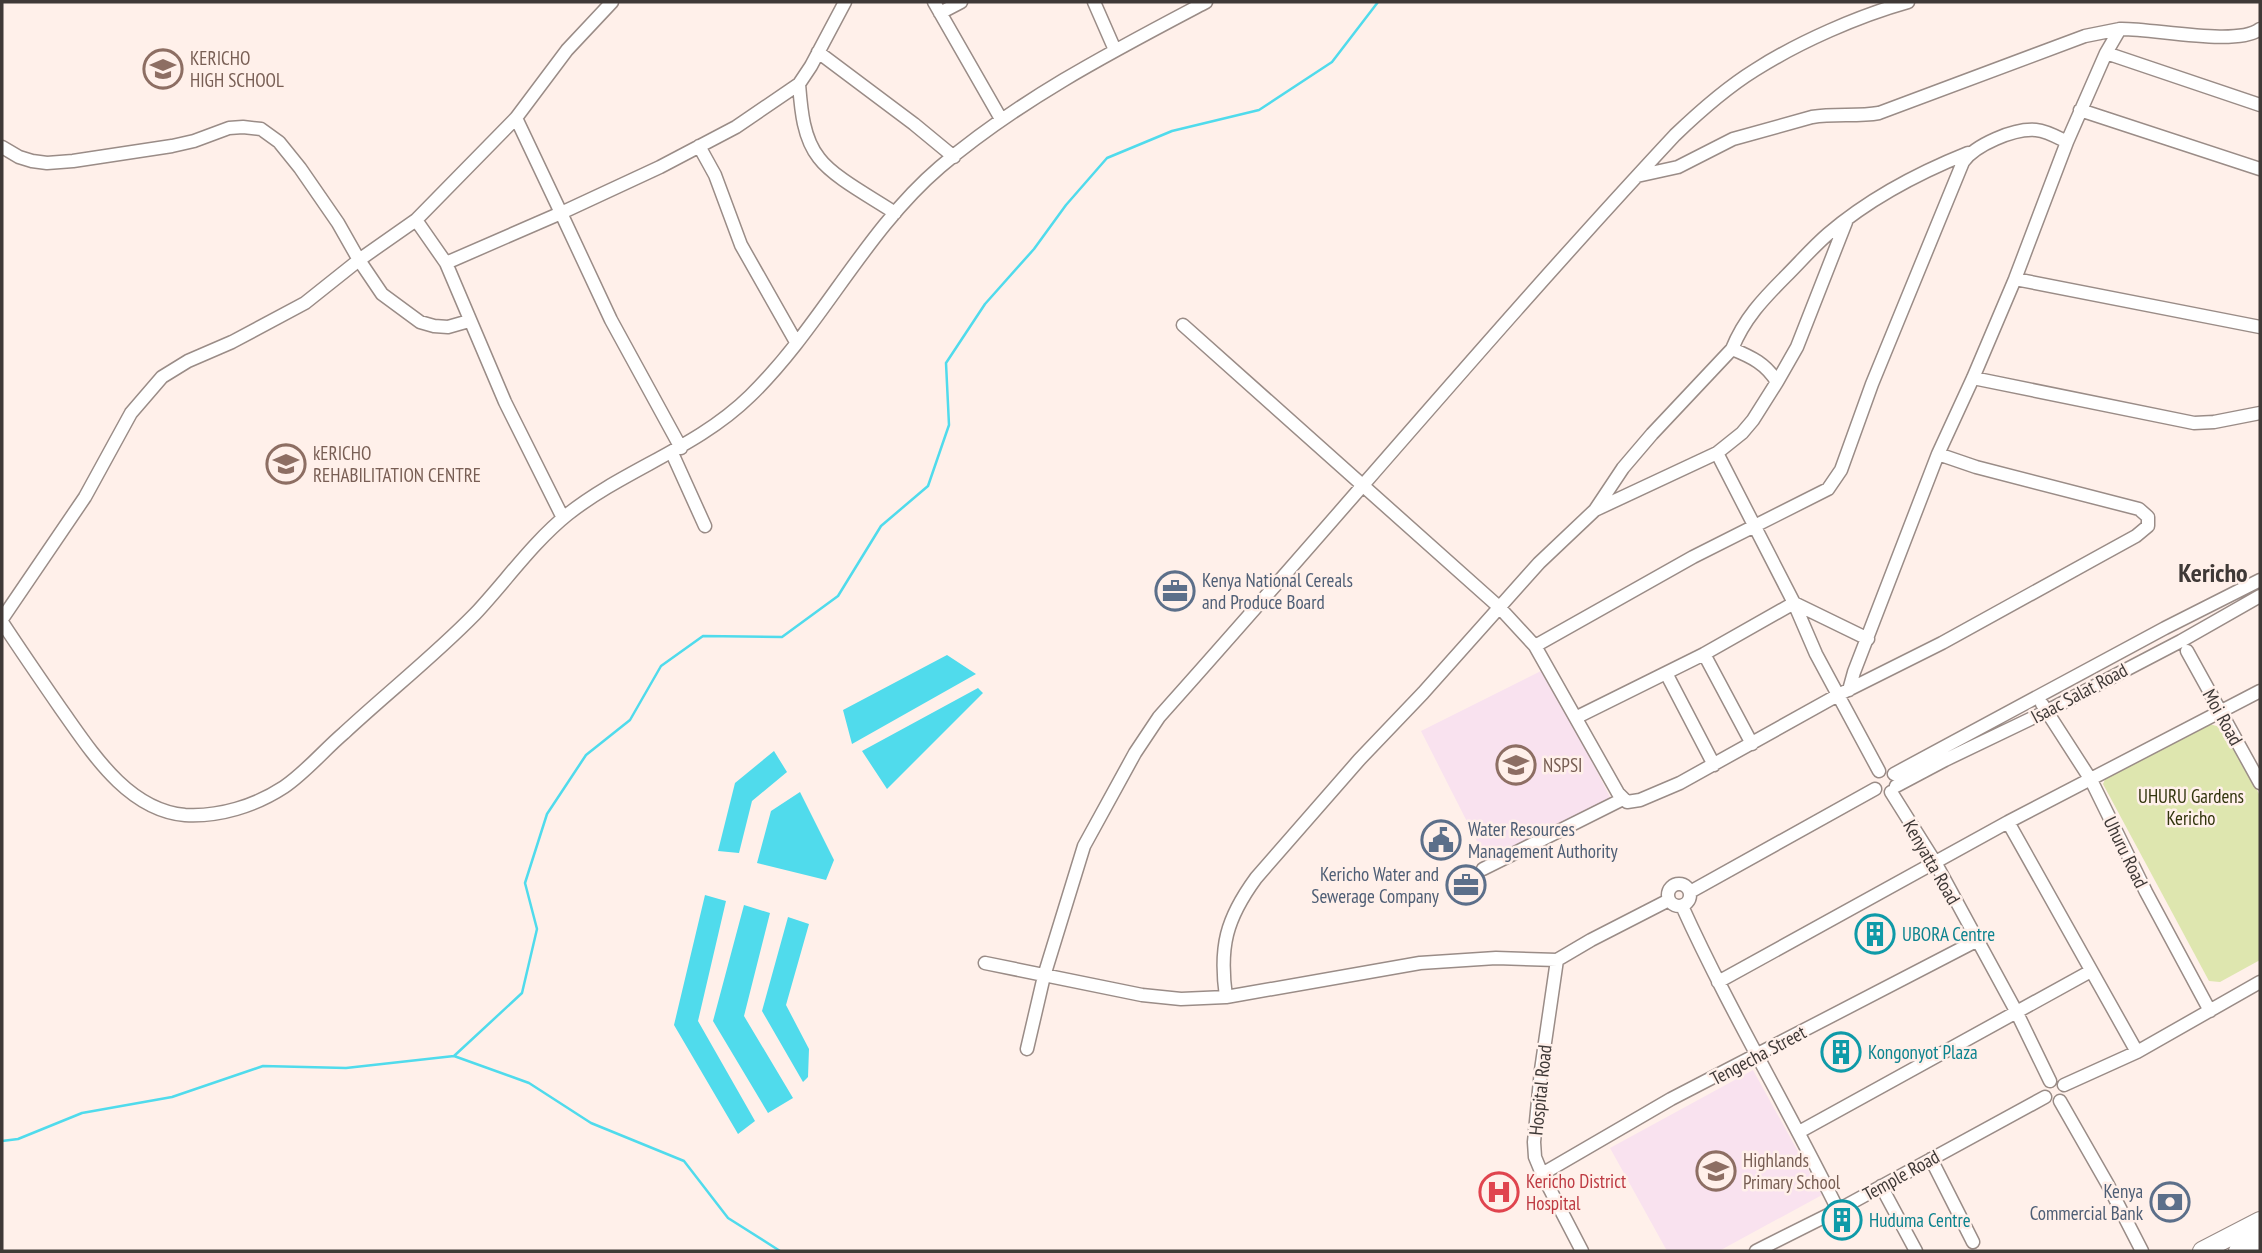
<svg xmlns="http://www.w3.org/2000/svg" width="2262" height="1253" font-family="'PT Sans Narrow',sans-serif">
<rect width="100%" height="100%" fill="#fff0ea"/>
<path fill="#f9e2ef" d="M 1545,669 L 1611,799 L 1487,861 L 1421,731 Z
M 1753,1070 L 1822,1195 L 1719,1251 L 1667,1251 L 1610,1148 Z"/>
<path fill="#dee6af" d="M 2206,723 L 2227,729 L 2260,796 L 2260,960 L 2220,982 L 2209,981 L 2103,784 L 2108,773 Z"/>
<path fill="#50dbec" d="M 947,655 L 976,674 L 852,744 L 843,710 Z
M 978,688 L 983,693 L 887,789 L 862,751 Z
M 774,751 L 787,772 L 752,801 L 739,853 L 718,851 L 735,783 Z
M 800,792 L 834,860 L 826,880 L 757,863 L 771,811 Z
M 705,895 L 726,901 L 698,1021 L 755,1121 L 738,1134 L 674,1025 Z
M 744,905 L 770,913 L 744,1016 L 793,1098 L 768,1113 L 713,1021 Z
M 788,917 L 809,924 L 786,1005 L 809,1049 L 808,1077 L 803,1082 L 762,1011 Z"/>
<g fill="none" stroke-linecap="round" stroke-linejoin="round">
<path stroke="#50dbec" stroke-width="2.5" d="M 454,1056 L 522,993 L 537,929 L 525,883 L 547,814 L 586,755 L 630,720 L 661,666 L 703,636 L 782,637 L 838,596 L 881,526 L 928,486 L 949,425 L 946,363 L 985,304 L 1034,249 L 1066,205 L 1107,158 L 1172,131 L 1259,110 L 1332,62 L 1378,2
M 2,1141 L 18,1139 L 82,1113 L 172,1097 L 263,1066 L 346,1068 L 454,1056 L 529,1083 L 591,1123 L 684,1161 L 728,1218 L 780,1251"/>
<g stroke="#9a8c87" stroke-width="15">
<path id="minor" d="M 934,2 L 1001,119
M 1094,2 L 1115,50
M 940,13 L 961,2
M 818,52 L 914,124 L 954,157
M 2106,53 L 2260,105
M 799,84 C 801,109 803,138 819,158 C 834,178 873,198 895,213
M 2080,110 L 2260,169
M 516,118 L 561,213 L 660,167 L 736,127 L 799,84 L 811,66 L 845,2
M 2067,142 L 2106,53 L 2120,29 C 2152,28 2237,47 2260,29
M 699,146 L 715,175 L 741,245 L 796,342
M 2,147 L 19,157 L 32,161 L 47,163 L 73,161 L 172,146 L 194,141 L 229,128 L 243,127 L 261,129 L 279,142 L 300,168 L 338,223 L 359,260 L 382,294 L 420,322 L 434,326 L 448,327 L 469,321
M 1637,176 L 1678,167 L 1733,139 L 1812,117 C 1835,113 1857,117 1879,113 L 2085,36 L 2120,29
M 416,220 L 446,263 L 505,402 L 563,518
M 446,263 L 561,213 L 611,320 L 681,448
M 2015,279 L 2260,327
M 1183,325 L 1499,607 L 1535,646 L 1618,793 L 1627,802 L 1640,800 L 1680,783 L 1838,695 L 1942,643 L 2096,558 L 2136,536 L 2148,526 L 2148,517 L 2139,509 L 1976,467 L 1938,454
M 1732,349 C 1752,357 1766,364 1777,382 L 1753,420 L 1742,433 L 1717,453 L 1595,510 L 1623,468 L 1652,434 Z
M 1732,349 C 1744,319 1763,299 1786,276 C 1800,262 1813,247 1828,234 C 1870,198 1918,173 1968,153
M 1973,378 L 2194,423 L 2214,422 L 2260,413
M 1777,382 L 1797,347 L 1846,222
M 672,453 L 705,526
M 1717,453 L 1794,603 L 1868,639
M 2,619 L 85,497 L 131,413 L 162,377 L 188,361 L 232,342 L 305,303 L 359,260 L 416,220 L 516,118 L 567,50 L 612,2
M 2,622 C 21,651 41,680 61,709 C 91,751 127,810 185,815 C 219,817 255,806 284,787 C 306,772 324,750 344,733 C 387,693 434,656 475,614 C 506,581 533,542 568,514 C 625,469 697,448 750,396 C 821,327 864,232 940,167 C 1020,99 1113,51 1206,2
M 1535,646 L 1693,557 L 1828,489 L 1841,470 L 1872,384 L 1963,162 C 1975,145 2014,128 2036,130 C 2047,131 2057,137 2067,142 L 2015,279 L 1973,378 L 1938,454 L 1854,672 L 1849,690
M 2187,651 L 2260,783
M 1704,654 L 1752,744
M 1666,673 L 1714,765
M 2042,704 L 2091,780 L 2146,892 L 2210,1011
M 1577,717 L 1704,654 L 1794,603 L 1816,654 L 1879,771
M 1894,774 L 2165,628 L 2260,580
M 1896,786 L 1945,760 L 2047,711 L 2181,641 L 2260,596
M 1891,792 L 1935,862 L 2016,1011 L 2050,1081
M 2008,822 L 2137,1052
M 1483,869 L 1623,799
M1668 895a11 11 0 1 1 22 0a11 11 0 1 1-22 0Z
M 1690,892 L 1875,789
M 1682,906 C 1729,1010 1788,1108 1838,1210
M 1557,960 L 1541,1070 L 1534,1142 L 1535,1157 L 1542,1174 L 1582,1251
M 1557,960 L 1591,940 L 1669,900
M 985,963 L 1142,995 L 1181,999 L 1226,997 L 1420,963 L 1496,958 L 1557,960
M 1718,982 L 2008,822 L 2260,691
M 1226,997 C 1219,947 1226,919 1256,878 L 1359,760 L 1423,693 L 1539,563 L 1595,510
M 1027,1049 L 1044,976 L 1084,846 L 1135,753 L 1159,717 C 1332,524 1498,325 1675,135 C 1700,111 1726,88 1755,70 C 1799,42 1858,16 1908,2
M 2064,1085 L 2137,1052 L 2260,982
M 2060,1101 L 2108,1185 L 2142,1251
M 1799,1132 L 2091,971
M 1931,1159 L 1973,1242
M 1542,1174 L 1671,1099 L 1976,941
M 1881,1186 L 1916,1251
M 1756,1251 L 1838,1210 L 2045,1097"/>
</g>
<g stroke="#9a8c87" stroke-width="20">
<path id="highway" d="M 2202,1251 L 2260,1221
M 2238,1251 L 2260,1239"/>
</g>
<use href="#minor" stroke="#fff" stroke-width="12"/>
<use href="#highway" stroke="#fff" stroke-width="18"/>
</g>
<defs>
<g id="school-ring" transform="scale(2.0125)"><circle r="9.5" fill="#fff0ea" stroke="#8d6e63" stroke-width="1.5"/><path d="M0-5L7-2L0 1L-7-2ZM-4 1L0 2.5L4 1V4Q0 6-4 4Z" fill="#8d6e63"/></g>
<g id="office-ring" transform="scale(2.0125)"><circle r="9.5" fill="#fff0ea" stroke="#5c6f8a" stroke-width="1.5"/><path d="M-6-3h4V-5.5h4V-3h4V5H-6ZM-1-4.5V-3h2v-1.5ZM-6 0V1H6V0Z" fill="#5c6f8a"/></g>
<g id="university-ring" transform="scale(2.0125)"><circle r="9.5" fill="#fff0ea" stroke="#8d6e63" stroke-width="1.5"/><path d="M0-5L7-2L0 1L-7-2ZM-4 1L0 2.5L4 1V4Q0 6-4 4Z" fill="#8d6e63"/></g>
<g id="civic-ring" transform="scale(2.0125)"><circle r="9.5" fill="#fff0ea" stroke="#5c6f8a" stroke-width="1.5"/><path d="M-.6-6.5H3V-4.5H.6V-3L4-1V1h2V6H-6V1h2V-1L-.6-3ZM-1.2 2.5V6h2.4V2.5Z" fill="#5c6f8a"/></g>
<g id="building-ring" transform="scale(2.0125)"><circle r="9.5" fill="#fff0ea" stroke="#0f9aa8" stroke-width="1.5"/><path d="M-4-6H4V6H1V3H-1V6H-4ZM-2.5-4.3h1.7v1.8h-1.7ZM.8-4.3h1.7v1.8H.8ZM-2.5-1h1.7V.8h-1.7ZM.8-1h1.7V.8H.8Z" fill="#0f9aa8"/></g>
<g id="hospital-ring" transform="scale(2.0125)"><circle r="9.5" fill="#fff0ea" stroke="#e0444e" stroke-width="1.5"/><path d="M-5-5h3v3.5h4V-5h3V5h-3V1.5h-4V5h-3Z" fill="#e0444e"/></g>
<g id="bank-ring" transform="scale(2.0125)"><circle r="9.5" fill="#fff0ea" stroke="#5c6f8a" stroke-width="1.5"/><path d="M-6-4H6V4H-6ZM0-2.3a2.3 2.3 0 1 0 0 4.6a2.3 2.3 0 1 0 0-4.6Z" fill="#5c6f8a"/></g>
</defs>
<g fill-rule="evenodd">
<use href="#school-ring" x="163" y="69"/>
<use href="#school-ring" x="286" y="464"/>
<use href="#office-ring" x="1175" y="591"/>
<use href="#university-ring" x="1516" y="765"/>
<use href="#civic-ring" x="1441" y="840"/>
<use href="#office-ring" x="1466" y="885"/>
<use href="#building-ring" x="1875" y="934"/>
<use href="#building-ring" x="1841" y="1052"/>
<use href="#school-ring" x="1716" y="1171"/>
<use href="#hospital-ring" x="1499" y="1192"/>
<use href="#bank-ring" x="2170" y="1202"/>
<use href="#building-ring" x="1842" y="1220"/>
</g>
<g text-anchor="middle" dominant-baseline="central" stroke-width="5" stroke-linejoin="round" paint-order="stroke">
<g font-size="19" fill="#785e54" stroke="#fff0ea" text-anchor="start">
<text x="190" y="58">KERICHO<tspan x="190" dy="22">HIGH SCHOOL</tspan></text>
<text x="313" y="453">kERICHO<tspan x="313" dy="22">REHABILITATION CENTRE</tspan></text>
<text x="1543" y="765">NSPSI</text>
<text x="1743" y="1160">Highlands<tspan x="1743" dy="22">Primary School</tspan></text>
</g>
<g font-size="19" fill="#4e5e75" stroke="#fff0ea" text-anchor="start">
<text x="1202" y="580">Kenya National Cereals<tspan x="1202" dy="22">and Produce Board</tspan></text>
<text x="1468" y="829">Water Resources<tspan x="1468" dy="22">Management Authority</tspan></text>
<text x="1439" y="874" text-anchor="end">Kericho Water and<tspan x="1439" dy="22">Sewerage Company</tspan></text>
<text x="2143" y="1191" text-anchor="end">Kenya<tspan x="2143" dy="22">Commercial Bank</tspan></text>
</g>
<g font-size="19" fill="#3f3937" stroke="#fff0ea">
<text transform="translate(2079 693) rotate(-28)">Isaac Salat Road</text>
<text transform="translate(2223 717) rotate(61)">Moi Road</text>
<text transform="translate(2126 852) rotate(64)">Uhuru Road</text>
<text transform="translate(1932 862) rotate(60)">Kenyatta Road</text>
<text transform="translate(1758 1055) rotate(-28)">Tengecha Street</text>
<text transform="translate(1540 1090) rotate(-84)">Hospital Road</text>
<text transform="translate(1901 1175) rotate(-29)">Temple Road</text>
</g>
<g font-size="19" fill="#32350d" stroke="#fff0ea">
<text x="2191" y="796">UHURU Gardens<tspan x="2191" dy="22">Kericho</tspan></text>
</g>
<g font-size="19" fill="#0d838f" stroke="#fff0ea" text-anchor="start">
<text x="1902" y="934">UBORA Centre</text>
<text x="1868" y="1052">Kongonyot Plaza</text>
<text x="1869" y="1220">Huduma Centre</text>
</g>
<g font-size="19" fill="#be3a42" stroke="#fff0ea" text-anchor="start">
<text x="1526" y="1181">Kericho District<tspan x="1526" dy="22">Hospital</tspan></text>
</g>
<g font-size="26" font-weight="bold" fill="#3f3937" stroke="#fff0ea">
<text x="2213" y="572">Kericho</text>
</g>
</g>
<rect width="2262" height="1253" fill="none" stroke="#3f3937" stroke-width="7"/>
</svg>
